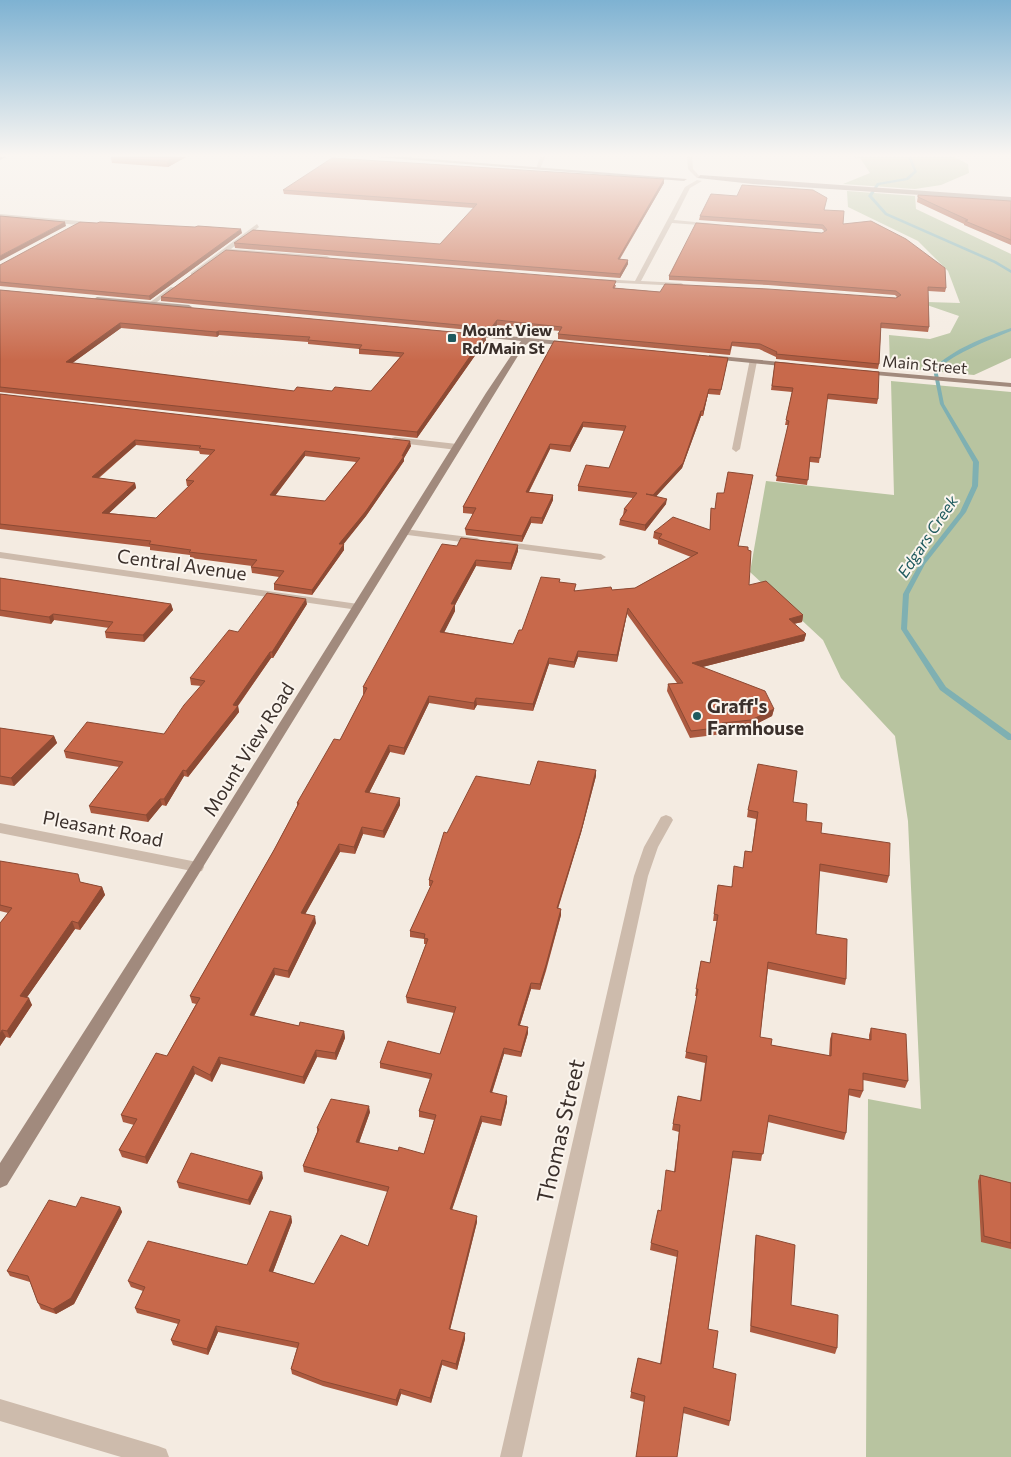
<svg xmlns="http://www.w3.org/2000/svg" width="1011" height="1457" font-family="Commissioner,sans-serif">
<rect width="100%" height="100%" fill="#f4ebe1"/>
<path fill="#b8c4a0" d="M 852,157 L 954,157 L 968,164 L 969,173 L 941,185 L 915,189 L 843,184 L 870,173 L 860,158 Z
M 847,191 L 915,196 L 916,209 L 1011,254 L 1011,358 L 974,375 L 890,367 L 889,335 L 930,339 L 950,333 L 959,316 L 924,304 L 927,302 L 960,303 L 948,271 L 918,241 L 848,207 Z
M 891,381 L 1011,392 L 1011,1457 L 866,1457 L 868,1099 L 921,1109 L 908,821 L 895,736 L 841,678 L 823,640 L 750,572 L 766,481 L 894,495 Z"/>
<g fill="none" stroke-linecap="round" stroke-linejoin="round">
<path fill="#7fb0b2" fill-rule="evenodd" d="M 908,157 L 911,157 L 917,172 L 908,180 L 879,185 L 872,196 L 887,213 L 996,261 L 1011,270 L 1011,273 L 994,263 L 885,215 L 868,196 L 877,183 L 906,178 L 914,171 Z
M 1011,328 L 1011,331 C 985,342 959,351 937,369 L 944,404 L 979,462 L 978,486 L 966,512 L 925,564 L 909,594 L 907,629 L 946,687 L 1011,734 L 1011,740 L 1008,740 L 940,690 L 901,629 L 903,594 L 920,563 L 960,512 L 972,486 L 973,462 L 940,404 L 933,369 C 953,349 984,337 1011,328 Z"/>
<path fill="#cdbbac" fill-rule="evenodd" d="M 0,214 L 79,221 L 82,223 L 79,225 L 0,218 Z"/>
<path fill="#cdbbac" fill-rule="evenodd" d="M 540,157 L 545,157 L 540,169 L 536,169 Z
M 687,157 L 692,157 L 693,169 L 701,178 L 697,178 L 688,169 Z
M 697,180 L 702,181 L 690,188 L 674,220 L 716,224 L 713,226 L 672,223 L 641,281 L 681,283 L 683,284 L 683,286 L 599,282 L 598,281 L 601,279 L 635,281 L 685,187 Z
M 257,224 L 259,227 L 231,249 L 327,256 L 330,258 L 327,260 L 226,252 L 195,275 L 191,275 L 191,273 Z
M 171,287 L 176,288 L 153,305 L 149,305 L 149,303 Z
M 750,359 L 757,361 L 740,449 L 736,452 L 732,449 Z
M 395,437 L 457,444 L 461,447 L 457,450 L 392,442 L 392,438 Z
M 404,529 L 477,538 L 482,541 L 477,544 L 400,534 L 400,530 Z
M 501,541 L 601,554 L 606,557 L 601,560 L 497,546 L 496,544 Z
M 0,552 L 358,604 L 363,607 L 358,610 L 0,558 Z
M 666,815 L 671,817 L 673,820 L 658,847 L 648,876 L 522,1457 L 500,1457 L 634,876 L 644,847 L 661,817 Z
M 0,823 L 197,862 L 202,863 L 204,867 L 202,871 L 197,872 L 0,833 Z
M 0,1399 L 158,1446 L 166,1449 L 169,1457 L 121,1457 L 0,1421 Z"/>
<path fill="#a18a7d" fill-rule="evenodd" d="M 376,157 L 404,157 L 687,179 L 684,181 Z
M 700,175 L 1011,197 L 1011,201 L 753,184 L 698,178 Z
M 97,297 L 189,305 L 192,307 L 189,309 L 95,300 L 94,299 Z
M 467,332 L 570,342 L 574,344 L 570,346 L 530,342 L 524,346 L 7,1185 L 0,1188 L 0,1163 L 192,863 L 486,393 L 521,341 L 470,336 L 467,336 Z
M 709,355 L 791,363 L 795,365 L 791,367 L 712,359 L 709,359 Z
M 861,370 L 1011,383 L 1011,387 L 864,374 L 860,372 Z"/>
<path fill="#7d675c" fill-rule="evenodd" d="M 0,157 L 6,157 L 0,160 Z"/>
</g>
<path fill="#ac5a40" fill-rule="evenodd" d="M 186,157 L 168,167 L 112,163 L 111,158 Z
M 664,179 L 664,183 L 620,259 L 628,264 L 620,278 L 235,248 L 234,243 L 440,244 L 474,208 L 284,194 L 283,190 Z
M 918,195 L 1011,201 L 1011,245 L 964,225 L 964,224 L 917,202 Z
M 824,210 L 843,224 L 946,288 L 945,292 L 928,291 L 929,327 L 928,332 L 881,328 L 879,364 L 878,369 L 776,359 L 776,357 L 759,349 L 732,346 L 730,355 L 558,339 L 558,334 L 560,331 L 497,325 L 491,332 L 161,301 L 161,297 L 616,285 L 615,288 L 660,292 L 896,298 L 897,297 L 895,295 L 768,285 L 669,280 L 669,276 L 822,233 L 825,232 L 822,229 L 699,220 L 700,216 Z
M 242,233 L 150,300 L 0,286 L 0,265 Z
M 0,290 L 485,335 L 486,340 L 417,438 L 0,392 ZM 121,328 L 217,337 L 219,335 L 308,342 L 308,344 L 359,349 L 359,354 L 400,357 L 371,391 L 294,391 L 72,363 Z
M 554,341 L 728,358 L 720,395 L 708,394 L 703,416 L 701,416 L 682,468 L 656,496 L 666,504 L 645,531 L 619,525 L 620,520 L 623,515 L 624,509 L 633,498 L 578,491 L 578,486 L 609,468 L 624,431 L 583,427 L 570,452 L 550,449 L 529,492 L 553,495 L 553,500 L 542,524 L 531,523 L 522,542 L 466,535 L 465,529 L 473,514 L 463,513 L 463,507 Z
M 775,362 L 878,399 L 877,404 L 827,399 L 819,463 L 810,462 L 807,485 L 776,481 L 788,425 L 785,425 L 792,392 L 771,390 Z
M 0,394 L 411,446 L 404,458 L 404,461 L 366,516 L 343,544 L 344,550 L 312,595 L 274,590 L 274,584 L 279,577 L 252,573 L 251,567 L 252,566 L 190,558 L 190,555 L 150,550 L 150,547 L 0,529 ZM 136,445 L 199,451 L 200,454 L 211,455 L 186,480 L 187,486 L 189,486 L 156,518 L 109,513 L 136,488 L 135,483 L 99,478 ZM 305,456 L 356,462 L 325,501 L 275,496 Z
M 752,481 L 738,546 L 748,550 L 749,585 L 803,615 L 802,622 L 794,624 L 806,634 L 804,641 L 702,667 L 774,709 L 772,716 L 750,727 L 723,730 L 723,734 L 690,738 L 667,691 L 668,684 L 677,683 L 627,614 L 617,662 L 578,657 L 574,668 L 549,664 L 533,711 L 477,705 L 474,710 L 429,703 L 404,755 L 390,752 L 369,793 L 400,805 L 384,838 L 363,834 L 355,854 L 340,852 L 305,914 L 316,923 L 289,978 L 275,975 L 254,1016 L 299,1026 L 344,1031 L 345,1038 L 336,1060 L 317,1057 L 304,1084 L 221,1064 L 212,1082 L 195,1074 L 147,1164 L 122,1157 L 119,1150 L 134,1125 L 123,1122 L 121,1115 L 167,1056 L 196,1004 L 192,1003 L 190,996 L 274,850 L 297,806 L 297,803 L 340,740 L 364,694 L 363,694 L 363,687 L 457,546 L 518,545 L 518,551 L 511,570 L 476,566 L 455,605 L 455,611 L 444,632 L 513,644 L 522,630 L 560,579 L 559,582 L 576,591 L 612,590 L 635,588 L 691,557 L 658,544 L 658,540 L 653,538 L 654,532 L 710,530 L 711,508 L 715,509 L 724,493 Z
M 0,578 L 171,604 L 173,610 L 144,642 L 106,638 L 105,632 L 109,628 L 54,620 L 51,624 L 0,616 Z
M 307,604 L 273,658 L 271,658 L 238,706 L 239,712 L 188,777 L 184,776 L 166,806 L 162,805 L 148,822 L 91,813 L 89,806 L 119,767 L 66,758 L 64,751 L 164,734 L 201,686 L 191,685 L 190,678 L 238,632 Z
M 0,728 L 54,736 L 57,743 L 14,786 L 0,784 Z
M 596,776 L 581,833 L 558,909 L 561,915 L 546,971 L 540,990 L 531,989 L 520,1025 L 528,1033 L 521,1057 L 504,1054 L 492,1093 L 507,1102 L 501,1126 L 482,1122 L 452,1210 L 477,1222 L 450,1329 L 465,1339 L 457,1370 L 442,1365 L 431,1403 L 401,1394 L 397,1406 L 323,1386 L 292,1374 L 291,1369 L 297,1348 L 218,1332 L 208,1355 L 173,1345 L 171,1340 L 178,1324 L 137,1313 L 135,1308 L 143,1291 L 131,1287 L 128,1281 L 247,1265 L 291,1216 L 292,1222 L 273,1272 L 314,1284 L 368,1246 L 388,1192 L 304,1172 L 303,1166 L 317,1132 L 317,1128 L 370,1112 L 359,1143 L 398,1151 L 424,1154 L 434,1120 L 419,1117 L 419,1111 L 430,1079 L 380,1068 L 380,1063 L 440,1054 L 454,1013 L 407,1003 L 406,997 L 426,944 L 424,944 L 424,939 L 410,937 L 410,931 L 431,886 L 429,886 L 429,880 L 447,833 L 530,785 Z
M 793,802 L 806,821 L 821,833 L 889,876 L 887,883 L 819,871 L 816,934 L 846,979 L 845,985 L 768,969 L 760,1037 L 771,1045 L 829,1056 L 830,1039 L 832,1033 L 869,1040 L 869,1035 L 871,1028 L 908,1081 L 905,1088 L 863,1080 L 863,1091 L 860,1098 L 848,1095 L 846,1133 L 844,1140 L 768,1122 L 761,1161 L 732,1158 L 708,1329 L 713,1368 L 730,1421 L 729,1426 L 630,1398 L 638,1358 L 660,1364 L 677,1257 L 650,1250 L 651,1243 L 661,1211 L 674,1172 L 679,1132 L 672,1130 L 678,1096 L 700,1101 L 705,1063 L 685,1058 L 697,996 L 695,996 L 701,961 L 710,963 L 717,921 L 713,921 L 718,885 L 731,887 L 743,868 L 745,851 L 752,852 L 756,819 L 747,817 L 748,810 Z
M 0,861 L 80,882 L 102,887 L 105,895 L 80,930 L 75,929 L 27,997 L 32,1005 L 10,1038 L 6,1037 L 0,1046 L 0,923 L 8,913 L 0,911 Z
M 980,1175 L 1011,1183 L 1011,1249 L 981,1242 L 978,1181 Z
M 263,1178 L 250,1205 L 179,1188 L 177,1182 Z
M 120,1207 L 122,1212 L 74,1304 L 56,1314 L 41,1309 L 38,1303 L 30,1282 L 10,1276 L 7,1271 Z
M 756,1235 L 791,1305 L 837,1348 L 835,1354 L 750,1332 L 755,1241 Z"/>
<path fill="#8c4a34" d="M 175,157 L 186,157 L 168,167 L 167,161 Z
M 664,179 L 664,183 L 617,263 L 618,259 Z
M 65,222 L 66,226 L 0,261 L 0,256 Z
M 241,229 L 242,233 L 150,300 L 149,296 Z
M 628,260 L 628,264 L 620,278 L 620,274 Z
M 497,320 L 497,325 L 491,332 L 491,328 Z
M 120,323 L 121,328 L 67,367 L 66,362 Z
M 219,331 L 219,335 L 217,337 L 216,332 Z
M 485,335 L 486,340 L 417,438 L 417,432 Z
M 709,389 L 708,394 L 703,416 L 703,411 Z
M 701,411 L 701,416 L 682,468 L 652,501 L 653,495 Z
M 583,422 L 583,427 L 570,452 L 570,446 Z
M 135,440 L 136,445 L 93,482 L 92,477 Z
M 410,441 L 411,446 L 404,458 L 404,461 L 366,516 L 339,550 L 339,544 L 402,456 Z
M 550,444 L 550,449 L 526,497 L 526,492 Z
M 305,451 L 305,456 L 271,501 L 270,495 Z
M 135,483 L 136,488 L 104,518 L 102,513 Z
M 553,495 L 553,500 L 542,524 L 542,518 Z
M 667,499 L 666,504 L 645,531 L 645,525 Z
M 531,517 L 531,523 L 522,542 L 522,536 Z
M 344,544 L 344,550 L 312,595 L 312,590 Z
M 518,545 L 518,551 L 511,570 L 511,563 Z
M 476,560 L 476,566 L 455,605 L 455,611 L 441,639 L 440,632 L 451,604 Z
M 306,599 L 307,604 L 273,658 L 272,652 Z
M 171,604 L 173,610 L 144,642 L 143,635 Z
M 628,608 L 627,614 L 617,662 L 617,655 Z
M 53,614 L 54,620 L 51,624 L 49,617 Z
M 803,615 L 802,622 L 788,625 L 789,619 Z
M 806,634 L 804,641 L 691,670 L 692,663 Z
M 578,651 L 578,657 L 574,668 L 574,662 Z
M 270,652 L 271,658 L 236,708 L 238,706 L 239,712 L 188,777 L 186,771 Z
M 549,658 L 549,664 L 533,711 L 533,704 Z
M 429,696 L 429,703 L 404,755 L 404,748 Z
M 476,698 L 477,705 L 474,710 L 474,703 Z
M 774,709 L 772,716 L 750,727 L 751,720 Z
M 54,736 L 57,743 L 14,786 L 11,778 Z
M 389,745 L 390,752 L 366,799 L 365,792 Z
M 183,770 L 184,776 L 166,806 L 164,799 Z
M 596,770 L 596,776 L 581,833 L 556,914 L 557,908 Z
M 400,798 L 400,805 L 384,838 L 383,831 Z
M 160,799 L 162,805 L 148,822 L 146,815 Z
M 362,827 L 363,834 L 355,854 L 354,847 Z
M 339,844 L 340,852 L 302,920 L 301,913 Z
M 102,887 L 105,895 L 80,930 L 78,923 Z
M 561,909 L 561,915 L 540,990 L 540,984 Z
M 315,916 L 316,923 L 289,978 L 288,971 Z
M 72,921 L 75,929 L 23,1003 L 20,996 Z
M 274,968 L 275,975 L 251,1022 L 250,1015 Z
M 531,983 L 531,989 L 518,1031 L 518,1025 Z
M 29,998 L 32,1005 L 10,1038 L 7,1031 Z
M 528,1027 L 528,1033 L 521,1057 L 521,1052 Z
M 2,1030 L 6,1037 L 0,1046 L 0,1034 Z
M 344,1031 L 345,1038 L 336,1060 L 335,1053 Z
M 504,1048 L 504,1054 L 490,1098 L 490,1092 Z
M 316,1050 L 317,1057 L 304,1084 L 303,1077 Z
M 219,1057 L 221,1064 L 212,1082 L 210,1075 Z
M 193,1066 L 195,1074 L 147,1164 L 145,1157 Z
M 507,1096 L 507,1102 L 501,1126 L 501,1120 Z
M 369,1106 L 370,1112 L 357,1148 L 356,1142 Z
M 481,1116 L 482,1122 L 450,1215 L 450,1209 Z
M 262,1172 L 263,1178 L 250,1205 L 248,1200 Z
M 120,1207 L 122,1212 L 74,1304 L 56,1314 L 53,1309 Z
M 291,1216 L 292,1222 L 271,1277 L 269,1271 Z
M 477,1216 L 477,1222 L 449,1334 L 449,1329 Z
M 216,1326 L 218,1332 L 208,1355 L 207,1349 Z
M 465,1333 L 465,1339 L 457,1370 L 456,1364 Z
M 442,1360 L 442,1365 L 431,1403 L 430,1398 Z
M 400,1389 L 401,1394 L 397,1406 L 396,1400 Z"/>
<path fill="#c8694b" stroke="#8c4a34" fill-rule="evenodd" d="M 112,157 L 175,157 L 167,161 L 111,158 Z
M 332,158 L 664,179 L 618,259 L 628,260 L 620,274 L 234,243 L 253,230 L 440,244 L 477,204 L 283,190 Z
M 742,185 L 813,190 L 827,198 L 824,210 L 844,211 L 843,224 L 871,221 L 906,239 L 945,268 L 946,288 L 928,287 L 929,327 L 881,323 L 879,364 L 776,354 L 777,352 L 760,344 L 732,342 L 730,350 L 558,334 L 562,327 L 497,320 L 491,328 L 161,297 L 226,250 L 616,281 L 613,288 L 660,292 L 665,284 L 768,289 L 896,298 L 901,295 L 896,291 L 769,281 L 669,276 L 696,223 L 822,233 L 827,230 L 823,225 L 700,216 L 711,194 L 737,196 Z
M 918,195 L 1011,201 L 1011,240 L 965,221 L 968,220 L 918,197 Z
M 0,216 L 65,222 L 0,256 Z
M 80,222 L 97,223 L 100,222 L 195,227 L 198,226 L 241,229 L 149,296 L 0,282 L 0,265 Z
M 0,290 L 485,335 L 417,432 L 0,387 ZM 120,323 L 216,332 L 219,331 L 310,337 L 308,340 L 362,345 L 359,349 L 404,353 L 371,391 L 335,387 L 332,391 L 297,387 L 294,391 L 66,362 Z
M 554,341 L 728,358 L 721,390 L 709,389 L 703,411 L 701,411 L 683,463 L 653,495 L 646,494 L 667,499 L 645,525 L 620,520 L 627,510 L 624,509 L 637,493 L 578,486 L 586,465 L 609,468 L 626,426 L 583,422 L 570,446 L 550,444 L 526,492 L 553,495 L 542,518 L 531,517 L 522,536 L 465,529 L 476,508 L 463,507 Z
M 775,362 L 879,372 L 878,399 L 828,394 L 820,458 L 810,457 L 808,480 L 776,476 L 789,421 L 786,420 L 793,388 L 772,386 Z
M 0,394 L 410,441 L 402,456 L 404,456 L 366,511 L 339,544 L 344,544 L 312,590 L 274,584 L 284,571 L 251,567 L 257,560 L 189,552 L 191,550 L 149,544 L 151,541 L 0,524 ZM 135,440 L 201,446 L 199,448 L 215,450 L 186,480 L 194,481 L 156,518 L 102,513 L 135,483 L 92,477 ZM 305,451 L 360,458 L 325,501 L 270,495 Z
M 728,472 L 753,475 L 738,546 L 748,547 L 748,550 L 751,551 L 749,585 L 766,581 L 803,615 L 789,619 L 806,634 L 692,663 L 765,691 L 774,709 L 751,720 L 722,723 L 724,727 L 691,731 L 668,684 L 683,683 L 628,608 L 617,655 L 578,651 L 574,662 L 549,658 L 533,704 L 476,698 L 474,703 L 429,696 L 404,748 L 389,745 L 365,792 L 400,798 L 383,831 L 362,827 L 354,847 L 339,844 L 301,913 L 315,916 L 288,971 L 274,968 L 250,1015 L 299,1026 L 300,1022 L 344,1031 L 335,1053 L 316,1050 L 303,1077 L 219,1057 L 210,1075 L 193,1066 L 145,1157 L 119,1150 L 137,1119 L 121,1115 L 156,1053 L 167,1056 L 200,998 L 190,996 L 274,850 L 299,803 L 297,803 L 334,739 L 340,740 L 367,688 L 363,687 L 428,569 L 442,544 L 457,546 L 461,538 L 518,545 L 511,563 L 476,560 L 451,604 L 455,604 L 440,632 L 513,644 L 519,630 L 522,630 L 541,577 L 560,579 L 559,582 L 576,584 L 574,591 L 611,587 L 612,590 L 635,588 L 698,553 L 659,538 L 662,534 L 654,532 L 673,517 L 710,530 L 711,508 L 715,509 L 717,493 L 724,493 Z
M 0,578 L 171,604 L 143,635 L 105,632 L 113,622 L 53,614 L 49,617 L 0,610 Z
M 267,593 L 306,599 L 272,652 L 270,652 L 233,705 L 238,706 L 186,771 L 183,770 L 164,799 L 160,799 L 146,815 L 89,806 L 123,762 L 64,751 L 87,722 L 164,734 L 184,705 L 205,681 L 190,678 L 229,630 L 238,632 Z
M 0,728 L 54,736 L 11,778 L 0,776 Z
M 538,761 L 596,770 L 582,827 L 557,908 L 561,909 L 546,965 L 540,984 L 531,983 L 518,1025 L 528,1027 L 521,1052 L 504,1048 L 490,1092 L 507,1096 L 501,1120 L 481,1116 L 450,1209 L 477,1216 L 449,1329 L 465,1333 L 456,1364 L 442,1360 L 430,1398 L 400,1389 L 396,1400 L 322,1381 L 291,1369 L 299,1343 L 216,1326 L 207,1349 L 171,1340 L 180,1320 L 135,1308 L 145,1287 L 128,1281 L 148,1241 L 247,1265 L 270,1211 L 291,1216 L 269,1271 L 314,1284 L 341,1235 L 368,1246 L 389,1187 L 303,1166 L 319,1129 L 317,1128 L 331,1099 L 369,1106 L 356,1142 L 398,1151 L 399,1147 L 424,1154 L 436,1115 L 419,1111 L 432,1074 L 380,1063 L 388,1041 L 440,1054 L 456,1007 L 406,997 L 428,939 L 424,938 L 425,934 L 410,931 L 433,881 L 429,880 L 444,832 L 447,833 L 476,776 L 530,785 Z
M 758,764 L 797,771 L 793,802 L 807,804 L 806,821 L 822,823 L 821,833 L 890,843 L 889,876 L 820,864 L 816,934 L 847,939 L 846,979 L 768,962 L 760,1037 L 772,1039 L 771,1045 L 831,1056 L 832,1033 L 871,1040 L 871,1028 L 906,1034 L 908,1081 L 863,1073 L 863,1091 L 849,1089 L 846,1133 L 769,1115 L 763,1154 L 733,1151 L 708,1329 L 718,1331 L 713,1368 L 736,1374 L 730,1421 L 684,1407 L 677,1457 L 636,1457 L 645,1396 L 631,1392 L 638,1358 L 661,1364 L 678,1251 L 651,1243 L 658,1210 L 661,1211 L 666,1170 L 675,1172 L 680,1125 L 673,1124 L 678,1096 L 701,1101 L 707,1056 L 686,1052 L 698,989 L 696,989 L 701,961 L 710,963 L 718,915 L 714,914 L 718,885 L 732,887 L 734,866 L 743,868 L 745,851 L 752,852 L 758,812 L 748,810 Z
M 0,861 L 78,874 L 80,882 L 102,887 L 78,923 L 72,921 L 20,996 L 29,998 L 7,1031 L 2,1030 L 0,1034 L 0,923 L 12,908 L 0,905 Z
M 191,1153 L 262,1172 L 248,1200 L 177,1182 Z
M 980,1175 L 1011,1183 L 1011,1243 L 984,1236 Z
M 81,1197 L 120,1207 L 71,1298 L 53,1309 L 38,1303 L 28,1276 L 7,1271 L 49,1200 L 76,1207 Z
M 756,1235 L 795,1245 L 791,1305 L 838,1315 L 837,1348 L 751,1326 Z"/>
<linearGradient id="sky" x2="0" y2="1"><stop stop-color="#7eb2d2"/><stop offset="0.43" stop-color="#faf6f2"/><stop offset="1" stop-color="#faf6f2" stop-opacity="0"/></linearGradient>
<rect width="1011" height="361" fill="url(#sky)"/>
<g fill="#1f5a5e" stroke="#fbf5ee" stroke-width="2">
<rect x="447" y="333" width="10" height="10" rx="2.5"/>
<circle cx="697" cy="716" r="5"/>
</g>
<g text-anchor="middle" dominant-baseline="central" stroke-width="4" stroke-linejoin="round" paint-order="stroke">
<g font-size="16" font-weight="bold" fill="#3b302b" stroke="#fbf5ee" text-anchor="start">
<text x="462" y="329">Mount View<tspan x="462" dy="18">Rd/Main St</tspan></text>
</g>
<g font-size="16" fill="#3b302b" stroke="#fbf5ee">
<text transform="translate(925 364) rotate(5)">Main Street</text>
</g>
<g font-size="16" font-style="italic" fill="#1f5a5e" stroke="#fbf5ee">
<text transform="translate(927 536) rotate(-56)">Edgars Creek</text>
</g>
<g font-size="19" fill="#3b302b" stroke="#fbf5ee">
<text transform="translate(182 564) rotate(8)">Central Avenue</text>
<text transform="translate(248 749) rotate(-58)">Mount View Road</text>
<text transform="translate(103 828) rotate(11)">Pleasant Road</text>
</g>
<g font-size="19" font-weight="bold" fill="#3b302b" stroke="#fbf5ee" text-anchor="start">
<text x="707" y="705">Graff's<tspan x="707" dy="22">Farmhouse</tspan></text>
</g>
<g font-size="22" fill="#3b302b" stroke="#fbf5ee">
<text transform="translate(560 1131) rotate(-77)">Thomas Street</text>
</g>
</g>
</svg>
